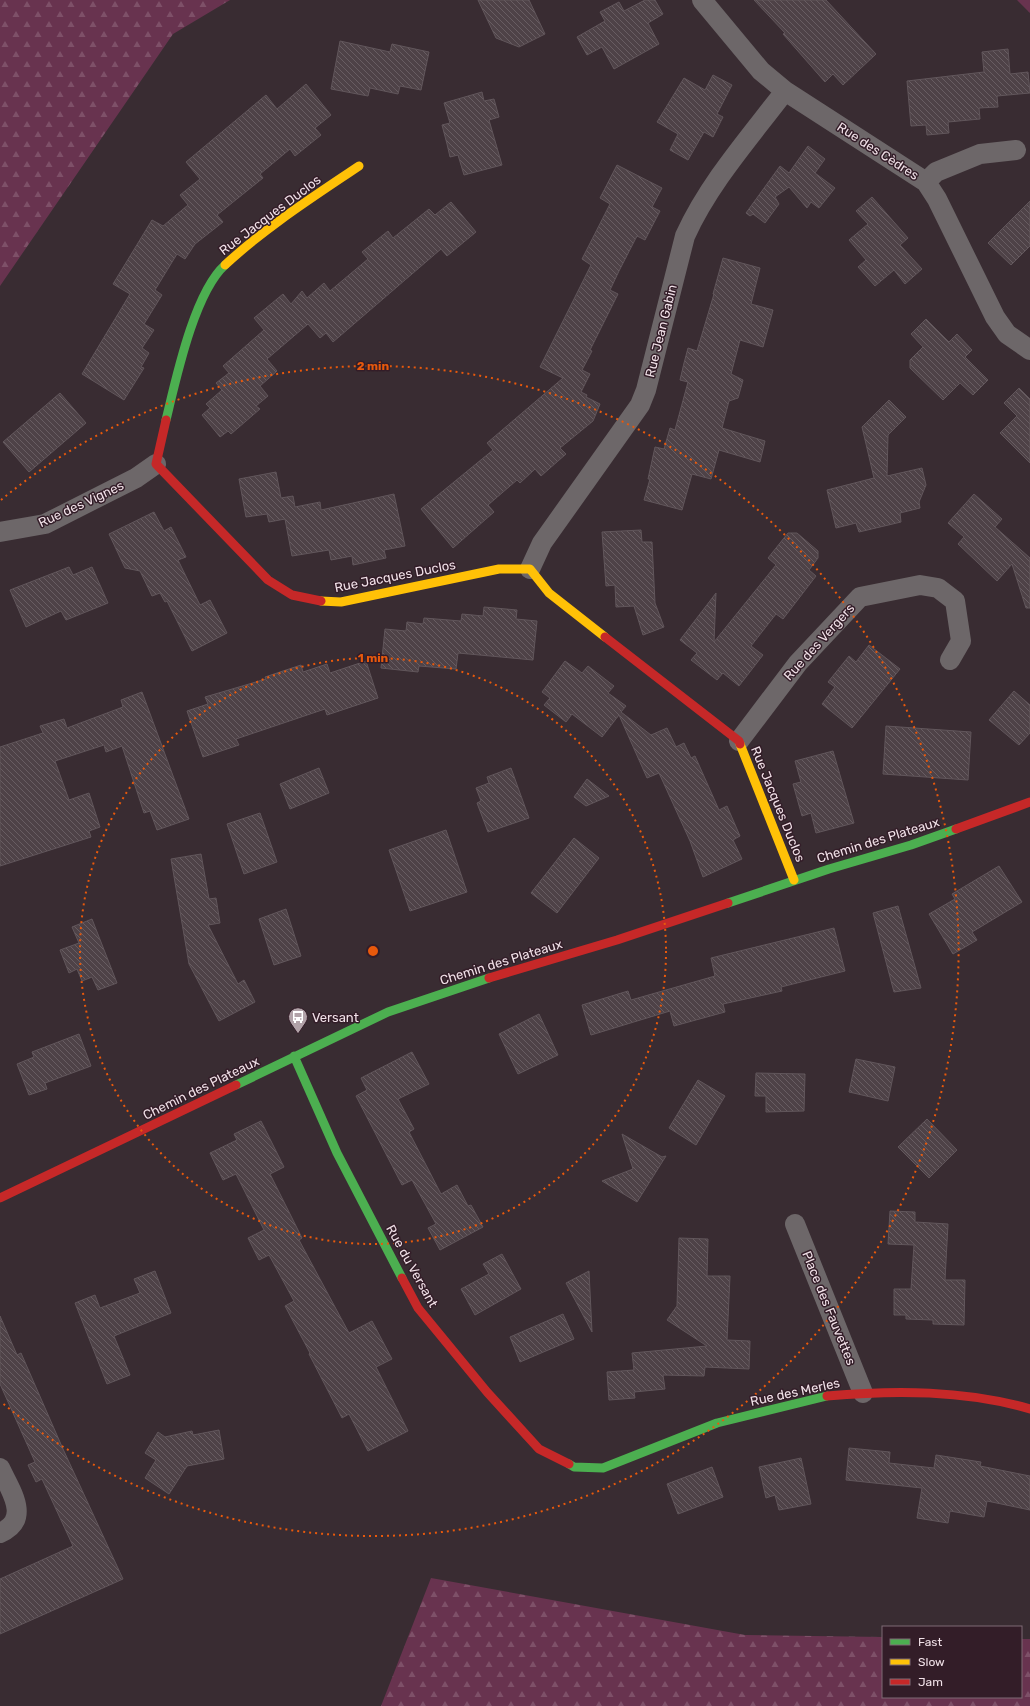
<svg xmlns="http://www.w3.org/2000/svg" width="1030" height="1706" font-family="Rubik,sans-serif">
<defs>
<pattern id="forest-firs" width="22" height="20" patternUnits="userSpaceOnUse"><rect width="22" height="20" fill="#68334f"/><path d="M5 1l3.5 6h-7zM16 11l3.5 6h-7z" fill="#7e5068"/></pattern>
<pattern id="building-back-hatch" width="6" height="6" patternUnits="userSpaceOnUse"><rect width="6" height="6" fill="#4e4247"/><path d="M-1 5l2 2M0 0l6 6M5-1l2 2" fill="none" stroke="#685d62"/></pattern>
</defs>
<rect width="100%" height="100%" fill="#392c32"/>
<path fill="url(#forest-firs)" d="M 0,0 L 230,0 L 173,34 L 0,286 Z
M 1017,0 L 1030,0 L 1030,13 Z
M 431,1578 L 745,1635 L 883,1637 L 883,1697 L 1021,1697 L 1021,1639 L 1030,1639 L 1030,1706 L 381,1706 Z"/>
<path fill="url(#building-back-hatch)" stroke="#61565b" d="M 478,0 L 529,0 L 545,34 L 519,47 L 496,38 Z
M 645,0 L 655,0 L 663,14 L 648,23 L 659,44 L 614,69 L 602,47 L 587,55 L 577,37 L 605,21 L 600,12 L 619,2 L 624,11 Z
M 754,0 L 826,0 L 876,54 L 843,85 L 833,74 L 825,82 L 783,34 L 785,33 Z
M 340,41 L 390,52 L 392,44 L 429,52 L 421,90 L 400,86 L 398,94 L 370,88 L 368,96 L 331,89 Z
M 1008,49 L 1010,74 L 1028,72 L 1030,93 L 997,96 L 998,107 L 979,108 L 980,119 L 948,122 L 949,133 L 927,135 L 926,125 L 911,126 L 907,81 L 984,72 L 982,52 Z
M 713,75 L 732,85 L 717,114 L 723,117 L 713,137 L 704,132 L 688,160 L 670,150 L 678,134 L 657,122 L 684,78 L 705,90 Z
M 306,84 L 331,115 L 315,128 L 321,135 L 295,156 L 290,149 L 260,174 L 263,178 L 217,215 L 223,222 L 195,244 L 185,259 L 177,254 L 155,290 L 162,295 L 144,324 L 154,330 L 142,348 L 149,353 L 141,367 L 144,368 L 124,400 L 82,374 L 130,294 L 113,284 L 152,220 L 163,226 L 188,205 L 180,195 L 200,179 L 186,162 L 266,95 L 277,109 Z
M 482,92 L 484,101 L 494,99 L 499,117 L 489,120 L 502,165 L 464,175 L 458,155 L 450,157 L 447,144 L 442,125 L 450,123 L 444,103 Z
M 808,146 L 825,159 L 815,173 L 835,188 L 819,208 L 811,202 L 807,208 L 789,187 L 775,197 L 779,204 L 765,223 L 753,214 L 750,216 L 746,213 L 780,166 L 789,173 Z
M 617,165 L 662,188 L 652,207 L 660,211 L 645,240 L 637,236 L 619,271 L 610,290 L 618,294 L 590,350 L 592,351 L 582,370 L 590,374 L 581,392 L 587,395 L 586,397 L 600,404 L 593,421 L 560,448 L 566,454 L 541,476 L 535,469 L 520,483 L 517,480 L 488,505 L 494,512 L 453,548 L 421,509 L 493,450 L 487,443 L 563,378 L 540,367 L 591,265 L 582,259 L 610,204 L 600,198 Z
M 872,197 L 908,238 L 900,245 L 922,269 L 905,284 L 894,270 L 875,286 L 858,267 L 866,260 L 849,240 L 868,224 L 856,211 Z
M 1030,201 L 1030,246 L 1011,265 L 988,243 Z
M 451,202 L 476,232 L 447,256 L 441,249 L 333,342 L 326,333 L 320,338 L 308,324 L 267,359 L 277,371 L 260,386 L 268,396 L 256,406 L 260,409 L 231,434 L 228,431 L 220,437 L 202,415 L 210,408 L 206,404 L 222,390 L 216,383 L 229,373 L 223,366 L 264,330 L 254,318 L 283,294 L 291,304 L 302,291 L 307,298 L 324,283 L 330,291 L 368,259 L 362,252 L 388,231 L 393,238 L 429,209 L 435,215 Z
M 723,258 L 760,268 L 751,304 L 773,310 L 763,347 L 740,340 L 731,374 L 743,380 L 738,398 L 729,401 L 722,428 L 765,441 L 760,462 L 719,450 L 711,479 L 692,474 L 682,510 L 644,500 L 650,479 L 648,479 L 655,447 L 664,449 L 670,428 L 675,430 L 688,382 L 680,380 L 684,363 L 688,348 L 697,351 L 714,294 L 713,294 Z
M 926,319 L 949,342 L 957,334 L 972,350 L 965,357 L 988,380 L 973,395 L 960,383 L 943,400 L 910,368 L 910,360 L 923,347 L 911,334 Z
M 1019,388 L 1030,399 L 1030,463 L 1000,433 L 1017,416 L 1004,403 Z
M 60,393 L 86,423 L 29,472 L 3,442 Z
M 889,400 L 906,417 L 888,435 L 887,476 L 922,468 L 926,485 L 919,502 L 920,508 L 900,513 L 901,522 L 859,532 L 856,523 L 836,528 L 827,490 L 874,478 L 862,427 Z
M 276,472 L 281,498 L 293,496 L 295,507 L 320,502 L 321,510 L 394,494 L 405,546 L 384,550 L 386,558 L 353,565 L 352,556 L 331,560 L 329,550 L 292,556 L 285,519 L 269,522 L 267,514 L 246,517 L 239,479 Z
M 974,494 L 1002,519 L 995,527 L 1030,558 L 1030,608 L 1026,608 L 1012,564 L 997,581 L 958,544 L 964,537 L 948,523 Z
M 154,512 L 164,531 L 171,527 L 186,557 L 178,560 L 200,605 L 210,600 L 227,633 L 192,651 L 167,601 L 165,602 L 160,593 L 152,596 L 140,571 L 125,568 L 109,534 Z
M 641,530 L 642,542 L 652,542 L 655,603 L 664,627 L 643,635 L 634,606 L 616,607 L 615,585 L 606,586 L 602,532 Z
M 788,533 L 797,533 L 818,551 L 818,558 L 809,570 L 816,576 L 783,619 L 776,614 L 751,646 L 763,655 L 739,686 L 723,673 L 717,680 L 691,660 L 697,653 L 680,640 L 716,593 L 714,642 L 776,565 L 768,558 Z
M 69,567 L 73,575 L 92,567 L 108,603 L 66,620 L 61,611 L 26,627 L 10,590 Z
M 484,607 L 517,610 L 516,619 L 537,621 L 533,660 L 458,653 L 456,669 L 419,666 L 418,672 L 381,668 L 385,629 L 406,631 L 407,622 L 423,624 L 424,618 L 461,621 L 462,614 L 483,616 Z
M 869,645 L 900,669 L 852,728 L 822,704 L 835,687 L 828,682 L 849,656 L 856,662 Z
M 366,661 L 378,698 L 327,715 L 325,709 L 236,739 L 239,745 L 203,757 L 187,711 L 208,704 L 205,697 L 266,679 L 265,677 L 301,665 L 303,672 L 327,664 L 330,673 Z
M 565,661 L 582,673 L 588,666 L 614,686 L 608,693 L 626,706 L 621,712 L 651,735 L 667,728 L 676,747 L 684,743 L 691,758 L 695,756 L 719,810 L 727,806 L 740,836 L 733,840 L 742,859 L 703,877 L 690,841 L 659,773 L 647,778 L 619,715 L 602,737 L 572,714 L 566,722 L 544,705 L 550,698 L 542,692 Z
M 1014,691 L 1030,705 L 1030,733 L 1019,745 L 989,720 Z
M 142,692 L 189,819 L 157,830 L 150,811 L 144,813 L 122,746 L 106,752 L 104,745 L 55,761 L 69,800 L 89,793 L 100,827 L 89,831 L 91,837 L 0,866 L 0,747 L 43,733 L 40,726 L 64,719 L 67,728 L 123,707 L 121,700 Z
M 886,726 L 971,732 L 968,780 L 883,774 Z
M 833,751 L 854,823 L 816,833 L 811,813 L 802,816 L 793,784 L 801,782 L 795,761 Z
M 319,768 L 329,793 L 290,809 L 280,784 Z
M 511,768 L 529,818 L 488,832 L 477,803 L 481,801 L 476,788 L 489,783 L 487,777 Z
M 587,779 L 609,796 L 586,806 L 574,797 Z
M 260,813 L 277,862 L 244,874 L 227,824 Z
M 446,830 L 467,892 L 410,911 L 389,850 Z
M 574,838 L 599,858 L 557,913 L 531,893 Z
M 201,854 L 209,899 L 216,898 L 220,923 L 208,925 L 238,984 L 244,980 L 255,1002 L 219,1021 L 189,964 L 171,859 Z
M 999,866 L 1022,902 L 972,932 L 977,940 L 953,954 L 929,914 L 955,899 L 952,894 Z
M 898,906 L 921,988 L 894,992 L 873,913 Z
M 286,909 L 301,956 L 274,965 L 259,919 Z
M 92,919 L 117,983 L 98,990 L 92,977 L 82,981 L 77,969 L 69,973 L 60,950 L 79,943 L 72,927 Z
M 834,928 L 845,971 L 781,987 L 782,991 L 723,1004 L 725,1012 L 674,1026 L 670,1011 L 591,1035 L 582,1005 L 628,991 L 631,1000 L 715,976 L 711,958 Z
M 539,1014 L 558,1055 L 518,1074 L 499,1034 Z
M 79,1034 L 91,1066 L 45,1083 L 47,1089 L 29,1095 L 17,1064 L 34,1057 L 32,1052 Z
M 412,1052 L 429,1084 L 398,1099 L 414,1129 L 409,1132 L 441,1194 L 457,1185 L 468,1206 L 471,1205 L 483,1227 L 440,1250 L 428,1228 L 436,1224 L 412,1180 L 402,1185 L 356,1096 L 367,1090 L 361,1078 Z
M 856,1059 L 895,1067 L 888,1101 L 849,1092 Z
M 756,1073 L 805,1074 L 804,1111 L 766,1112 L 766,1096 L 755,1096 Z
M 698,1080 L 725,1096 L 696,1145 L 669,1128 Z
M 927,1119 L 957,1150 L 929,1178 L 898,1147 Z
M 261,1121 L 284,1167 L 270,1174 L 302,1238 L 299,1240 L 349,1333 L 372,1321 L 392,1359 L 376,1367 L 408,1431 L 368,1451 L 349,1414 L 342,1418 L 309,1354 L 310,1353 L 285,1306 L 294,1301 L 269,1255 L 259,1260 L 248,1238 L 264,1230 L 236,1174 L 223,1180 L 210,1153 L 237,1140 L 234,1134 Z
M 622,1134 L 662,1157 L 666,1156 L 637,1202 L 602,1181 L 633,1169 Z
M 890,1211 L 915,1212 L 915,1222 L 948,1224 L 945,1280 L 965,1280 L 964,1325 L 933,1324 L 933,1320 L 906,1319 L 906,1315 L 894,1315 L 894,1289 L 911,1289 L 914,1245 L 888,1244 Z
M 679,1238 L 708,1239 L 707,1276 L 730,1276 L 727,1340 L 750,1341 L 749,1369 L 705,1367 L 704,1376 L 663,1375 L 665,1389 L 634,1392 L 635,1398 L 609,1400 L 607,1372 L 634,1370 L 632,1353 L 707,1346 L 667,1320 L 677,1306 Z
M 502,1254 L 521,1289 L 475,1315 L 461,1289 L 489,1274 L 483,1264 Z
M 155,1271 L 171,1313 L 114,1336 L 130,1375 L 107,1384 L 75,1303 L 95,1295 L 100,1308 L 140,1293 L 134,1279 Z
M 589,1271 L 592,1332 L 566,1283 Z
M 563,1314 L 574,1339 L 520,1362 L 510,1337 Z
M 0,1316 L 17,1355 L 21,1353 L 63,1449 L 123,1579 L 0,1634 L 0,1579 L 73,1546 L 42,1479 L 36,1482 L 28,1465 L 35,1462 L 0,1384 Z
M 219,1430 L 224,1459 L 187,1466 L 169,1494 L 145,1478 L 156,1460 L 145,1453 L 158,1432 L 165,1437 L 192,1431 L 193,1435 Z
M 849,1448 L 890,1452 L 889,1463 L 934,1468 L 936,1455 L 981,1462 L 980,1466 L 1030,1476 L 1030,1510 L 987,1501 L 984,1517 L 950,1511 L 948,1523 L 917,1518 L 922,1488 L 846,1480 Z
M 801,1458 L 811,1504 L 779,1510 L 775,1495 L 766,1498 L 759,1467 Z
M 712,1467 L 723,1497 L 678,1514 L 667,1484 Z"/>
<g fill="none" stroke-linecap="round" stroke-linejoin="round">
<path stroke="#6d6769" stroke-width="20" d="M 702,0 L 761,71 L 785,91 L 926,182 L 937,199 L 995,317 L 1007,334 L 1030,350
M 926,182 L 936,172 L 980,154 L 1016,150
M 0,532 L 45,524 L 136,478 L 156,464
M 530,569 L 542,543 L 640,405 L 646,390 L 685,236 C 709,183 750,137 785,91
M 739,741 L 798,663 L 860,597 L 920,585 L 938,588 L 955,601 L 961,641 L 950,660
M 795,1224 L 863,1393
M 0,1468 C 10,1490 32,1519 0,1533"/>
<path stroke="#4caf50" stroke-width="9" d="M 166,420 C 176,379 194,293 225,265
M 728,903 L 829,869 L 911,845 L 956,829
M 294,1056 L 337,1153 L 402,1278
M 236,1085 L 388,1012 L 489,978
M 569,1464 L 574,1467 L 603,1468 L 717,1423 L 827,1396"/>
<path stroke="#ffc107" stroke-width="9" d="M 225,265 C 266,227 313,197 359,166
M 321,601 L 341,602 L 499,569 L 530,569 L 549,593 L 605,637
M 740,744 L 794,880"/>
<path stroke="#c62828" stroke-width="9" d="M 166,420 L 156,464 L 268,580 L 292,595 L 321,601
M 605,637 L 739,741 L 740,744
M 956,829 L 1030,802
M 489,978 L 617,940 L 728,903
M 0,1198 L 236,1085
M 402,1278 L 418,1308 L 487,1392 L 539,1449 L 569,1464
M 827,1396 C 895,1390 965,1390 1030,1409"/>
</g>
<g fill="none" stroke="#e8590c" stroke-width="2" stroke-dasharray="2 4">
<circle cx="373" cy="951" r="293"/>
<path d="M1 500A585 585 0 1 1 1 1402"/>
</g>
<defs>
<g id="bus-pin" transform="scale(1)"><path d="M0 17L-7.5 6A9.5 9.5 0 1 1 7.5 6Z" fill="#b1a2a8" stroke="#331d28"/><path d="M-5-6H5V4H4V6H2V4H-2V6H-4V4H-5ZM-3.5-4V0h7V-4ZM-3.5 1.2v1.5H-2V1.2ZM2 1.2v1.5H3.5V1.2Z" fill="#fff"/></g>
</defs>
<g fill-rule="evenodd">
<use href="#bus-pin" x="298" y="1017"/>
</g>
<g text-anchor="middle" dominant-baseline="central" stroke-width="3" stroke-linejoin="round" paint-order="stroke">
<g font-size="13" fill="#f1e1e8" stroke="#331d28">
<text transform="translate(878 151) rotate(33)">Rue des Cèdres</text>
<text transform="translate(270 215) rotate(-37)">Rue Jacques Duclos</text>
<text transform="translate(661 331) rotate(-76)">Rue Jean Gabin</text>
<text transform="translate(81 504) rotate(-25)">Rue des Vignes</text>
<text transform="translate(395 576) rotate(-11)">Rue Jacques Duclos</text>
<text transform="translate(819 642) rotate(-48)">Rue des Vergers</text>
<text transform="translate(778 804) rotate(68)">Rue Jacques Duclos</text>
<text transform="translate(878 840) rotate(-17)">Chemin des Plateaux</text>
<text transform="translate(501 962) rotate(-17)">Chemin des Plateaux</text>
<text transform="translate(201 1088) rotate(-26)">Chemin des Plateaux</text>
<text transform="translate(412 1266) rotate(61)">Rue du Versant</text>
<text transform="translate(829 1308) rotate(68)">Place des Fauvettes</text>
<text transform="translate(795 1392) rotate(-12)">Rue des Merles</text>
</g>
<g font-size="13" fill="#f1e1e8" stroke="#331d28" text-anchor="start">
<text x="312" y="1017">Versant</text>
</g>
</g>
<circle cx="373" cy="951" r="6" fill="#e8590c" stroke="#331d28" stroke-width="2"/>
<g font-size="12" text-anchor="middle" font-weight="bold" fill="#e8590c" stroke="#331d28" stroke-width="3" stroke-linejoin="round" paint-order="stroke">
<text x="373" y="370">2 min</text>
<text x="373" y="662">1 min</text>
</g>
<rect x="882" y="1626" width="140" height="72" fill="#331d28" stroke="#7f6b75"/>
<rect x="890" y="1639" width="20" height="6" fill="#4caf50" stroke="#7f6b75"/>
<text x="918" y="1646" font-size="12" fill="#f1e1e8">Fast</text>
<rect x="890" y="1659" width="20" height="6" fill="#ffc107" stroke="#7f6b75"/>
<text x="918" y="1666" font-size="12" fill="#f1e1e8">Slow</text>
<rect x="890" y="1679" width="20" height="6" fill="#c62828" stroke="#7f6b75"/>
<text x="918" y="1686" font-size="12" fill="#f1e1e8">Jam</text>
</svg>
